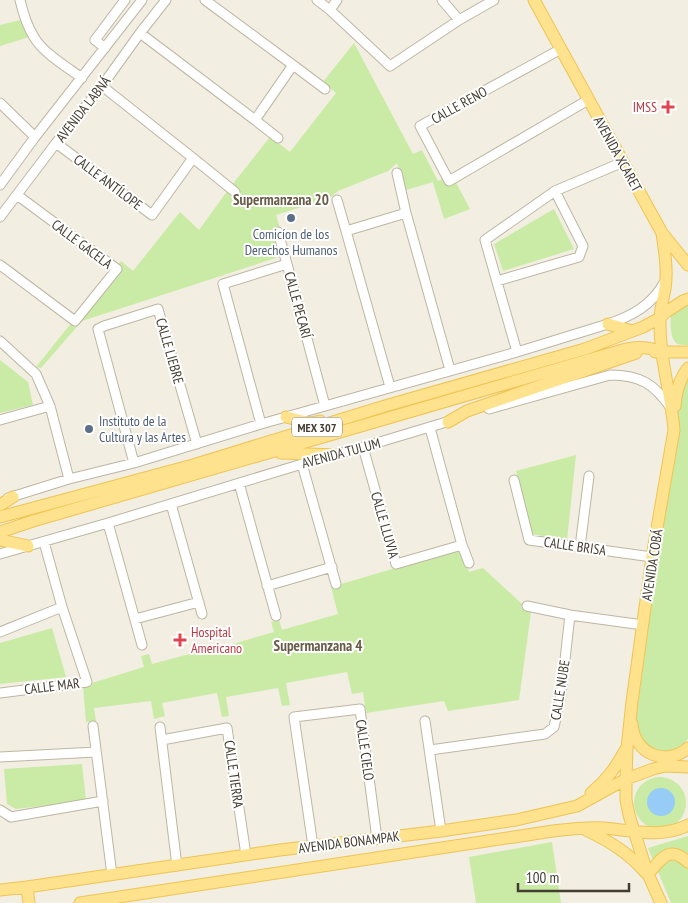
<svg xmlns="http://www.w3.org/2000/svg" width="688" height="903" font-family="'PT Sans Narrow',sans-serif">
<rect width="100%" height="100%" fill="#f2eee1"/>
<path fill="#caeba5" d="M 24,19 L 29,37 L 0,46 L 0,25 Z
M 354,43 L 413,154 L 422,150 L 438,181 L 452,175 L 470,209 L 444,219 L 433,182 L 406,190 L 397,163 L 388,171 L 338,191 L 330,198 L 276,215 L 288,254 L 82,321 L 41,368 L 36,367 L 121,261 L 133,271 L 180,212 L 199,230 L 228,190 L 270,137 L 290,152 L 336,93 L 323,82 Z
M 554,209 L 574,249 L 503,271 L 494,244 Z
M 688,304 L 688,345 C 684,345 679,345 676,343 C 670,337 670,322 671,315 Z
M 0,360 L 28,382 L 33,405 L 0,413 Z
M 688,374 L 688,739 L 676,753 L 659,755 L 634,734 L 681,387 Z
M 576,455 L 567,540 L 531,534 L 516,471 Z
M 460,549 L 469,572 L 483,568 L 522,604 L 521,608 L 531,612 L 519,700 L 448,711 L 444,701 L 366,713 L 363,692 L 352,694 L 347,672 L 286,683 L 290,705 L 282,706 L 278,688 L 226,697 L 229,716 L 222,717 L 217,693 L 162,703 L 165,716 L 154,719 L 151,701 L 94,708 L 96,721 L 86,722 L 83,686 L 93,685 L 92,683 L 144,667 L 141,656 L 149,654 L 152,664 L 208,649 L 216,649 L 274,632 L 271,622 L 279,620 L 282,630 L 338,614 L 331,587 Z
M 52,628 L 66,677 L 0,684 L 0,643 Z
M 82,764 L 86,801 L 16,809 L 7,804 L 4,769 Z
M634 803a26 26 0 1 1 52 0a26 26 0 1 1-52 0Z
M 688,836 L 688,903 L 671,903 L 648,848 Z
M 552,842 L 561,903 L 476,903 L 469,857 Z"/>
<path fill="#96ccf6" d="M647 802a14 14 0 1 1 28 0a14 14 0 1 1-28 0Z"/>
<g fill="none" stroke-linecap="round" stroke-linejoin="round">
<g stroke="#beb6a3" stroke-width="11">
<path id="minor" d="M 20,0 C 23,13 27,26 34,37 C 42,52 68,68 82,78
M 317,0 L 330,10 L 390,66 L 459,20 L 494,0
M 442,0 L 459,20
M 330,10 L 337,0
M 140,33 L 255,120 L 293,65 L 205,0
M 105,48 L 95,40 L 125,0
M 561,49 L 420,126 L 449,181 L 588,100
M 293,65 L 325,89
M 0,103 L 35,137
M 255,120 L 278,138
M 56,143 L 152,215 L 193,158 L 102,86
M 193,158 L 235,192
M 397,173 L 406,213
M 0,185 L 35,137 L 142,0
M 337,200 L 346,231
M 0,217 L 56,143 L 102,86 L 140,33 L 166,0
M 278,232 L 287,264
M 0,265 L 75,321 L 117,269 L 17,195
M 497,281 L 579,257 L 583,246 L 555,191
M 0,341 L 36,374 L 50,406 L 69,479
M 517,352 L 485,240 L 555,191 L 623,162
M 390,387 L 346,231 L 406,213 L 450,370
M 489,409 L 610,375 C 641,375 654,384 671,408
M 0,420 L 50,406
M 261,424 L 223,284 L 287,264 L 325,406
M 363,447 L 396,564 L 462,545 L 430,428
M 134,463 L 98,329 L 104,326 L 158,309 L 197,444
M 302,464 L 336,584
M 514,480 L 529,540 L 652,557
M 239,483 L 276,616
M 8,498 L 69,479 L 134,463 L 261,424 L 517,352 L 608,324 C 632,316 652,305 664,283
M 171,504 L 202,614
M 108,523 L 142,645
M 462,545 L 469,563
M 580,547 L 589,476
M 0,554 L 108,523 L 302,464 L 363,447 L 453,420
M 267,586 L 332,567
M 527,606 L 570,615 L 643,625
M 135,619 L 199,602
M 0,632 L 62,607
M 0,693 L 87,682 L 62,607 L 44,542
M 425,721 L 441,831
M 93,726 L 112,875
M 160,727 L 177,866
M 162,740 L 227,728 L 246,855
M 430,750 L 545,734 L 554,727 L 561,695 L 570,615
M 0,757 L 96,752
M 0,810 L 11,817 L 103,801
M 313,846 L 294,717 L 360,709 L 377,839"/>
</g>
<g stroke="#eec453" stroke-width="13">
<path id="major" d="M 534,0 L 662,233 C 664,248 667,263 666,278 C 666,292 660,306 660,320 C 659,357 671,393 674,430 L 652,557 L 632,702 L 627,748 L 626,779 L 626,800 L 629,815 L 647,872 L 661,903
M 663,234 L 688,265
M 608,324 L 632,331
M 655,352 L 688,352
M 675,406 C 676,392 679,379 688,368
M 286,417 L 311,423 L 320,421
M 448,422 L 467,411 L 636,353
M 281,453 L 336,455
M 0,505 L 13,497
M 0,517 L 193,465 L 385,406 L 585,349 L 643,327 L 660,318 L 666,312 L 683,301 L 688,299
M 0,532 L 33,521 L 626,349 C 639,346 649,347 662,352
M 0,540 L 28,546
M 632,724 C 634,754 666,767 688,748
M 591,793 C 607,780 616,767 626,749
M 586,830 C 609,841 629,853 646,873
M 648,874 C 654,868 663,853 673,854 C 679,854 684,859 688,862
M 27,887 L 29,903
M 0,890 L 27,887 L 280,850 L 441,831 L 516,820 L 577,806 L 626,779 L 653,769 L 665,766 L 688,767
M 80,903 L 553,831 C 570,829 586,827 603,828 C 632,830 661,839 688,825"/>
</g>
<use href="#minor" stroke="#fff" stroke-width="9"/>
<use href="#major" stroke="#ffe28d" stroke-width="11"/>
</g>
<g fill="#e0444e" stroke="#fff" stroke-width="2">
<path d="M665.5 99.5h5v5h5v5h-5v5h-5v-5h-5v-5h5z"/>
<path d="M177.5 632.5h5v5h5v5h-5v5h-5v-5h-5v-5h5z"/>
</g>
<g fill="#5c6f8a" stroke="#fff" stroke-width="2">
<circle cx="291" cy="218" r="5"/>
<circle cx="89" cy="429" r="5"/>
</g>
<g text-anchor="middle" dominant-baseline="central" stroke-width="4" stroke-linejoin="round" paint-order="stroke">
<rect fill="#fff" stroke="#7c776f" stroke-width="1" x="292" y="417.5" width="50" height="19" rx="4"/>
<g font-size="12" font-weight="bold" fill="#443d31">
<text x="317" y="427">MEX 307</text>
</g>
<g font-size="14" fill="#443d31" stroke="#fff">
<text transform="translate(459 105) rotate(-29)">CALLE RENO</text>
<text transform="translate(83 109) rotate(-52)">AVENIDA LABNÁ</text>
<text transform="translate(618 154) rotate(61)">AVENIDA XCARET</text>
<text transform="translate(108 182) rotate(37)">CALLE ANTÍLOPE</text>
<text transform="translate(82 244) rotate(37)">CALLE GACELA</text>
<text transform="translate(298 305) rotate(75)">CALLE PECARÍ</text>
<text transform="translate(170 351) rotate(74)">CALLE LIEBRE</text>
<text transform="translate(341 453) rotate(-15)">AVENIDA TULUM</text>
<text transform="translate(385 525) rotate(74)">CALLE LLUVIA</text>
<text transform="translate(575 546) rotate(8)">CALLE BRISA</text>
<text transform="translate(652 565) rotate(-81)">AVENIDA COBÁ</text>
<text transform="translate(52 686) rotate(-7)">CALLE MAR</text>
<text transform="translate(560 690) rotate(-81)">CALLE NUBE</text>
<text transform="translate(365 750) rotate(82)">CALLE CIELO</text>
<text transform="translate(234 774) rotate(82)">CALLE TIERRA</text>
<text transform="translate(349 842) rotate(-7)">AVENIDA BONAMPAK</text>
</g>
<g font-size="14" fill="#be3a42" stroke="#fff" text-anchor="end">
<text x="657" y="107">IMSS</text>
<text x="191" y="632" text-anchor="start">Hospital<tspan x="191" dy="16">Americano</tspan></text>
</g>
<g font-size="14" fill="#4e5e75" stroke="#fff">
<text x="291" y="234">Comicíon de los<tspan x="291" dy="16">Derechos Humanos</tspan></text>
<text x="99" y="421" text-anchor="start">Instituto de la<tspan x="99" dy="16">Cultura y las Artes</tspan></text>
</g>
<g font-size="15" font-weight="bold" fill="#685c48" stroke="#fff">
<text x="281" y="199">Supermanzana 20</text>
<text x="318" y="645">Supermanzana 4</text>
</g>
</g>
<path d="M518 883v8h111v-8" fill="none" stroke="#443d31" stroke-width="2.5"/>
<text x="526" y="883" font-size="15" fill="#443d31" stroke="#ffffff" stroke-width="4" paint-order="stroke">100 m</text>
</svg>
